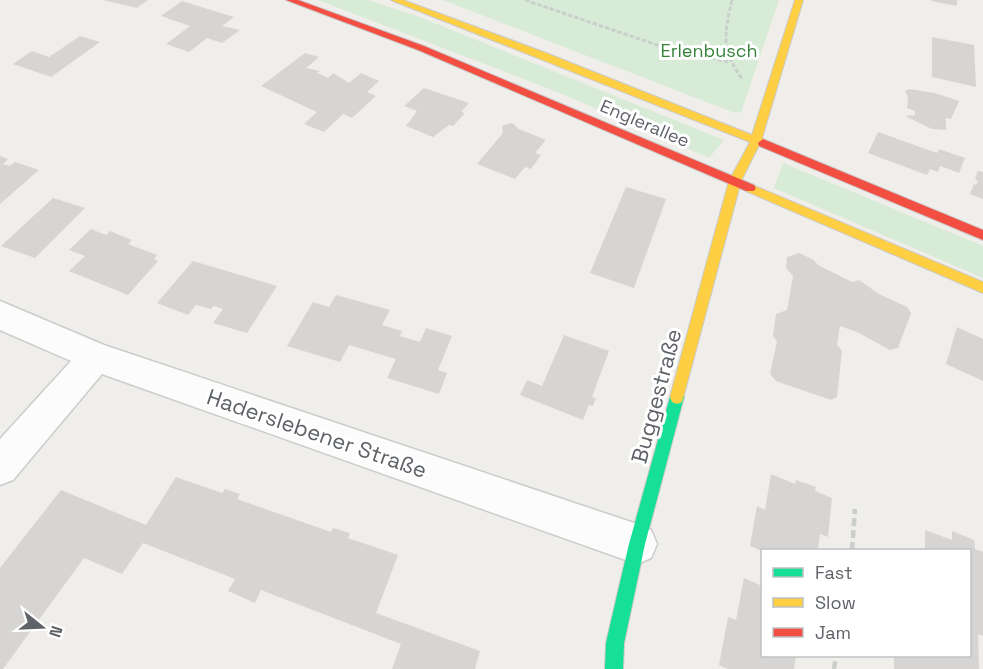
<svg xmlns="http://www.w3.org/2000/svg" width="983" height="669" font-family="'Space Grotesk',sans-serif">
<rect width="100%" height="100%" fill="#efeeea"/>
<path fill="#d8ebd6" d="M 318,0 L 368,0 L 417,16 L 724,140 L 709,158 L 565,95 Z
M 443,0 L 779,0 L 741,112 L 735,113 Z
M 783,163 L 983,246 L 983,278 L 774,188 Z"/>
<path fill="#d6d5d3" d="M 103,0 L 148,0 L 137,8 Z
M 931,0 L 957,0 L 957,6 L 931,1 Z
M 182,1 L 234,17 L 222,26 L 240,30 L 222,43 L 207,38 L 189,52 L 166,44 L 190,26 L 161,16 Z
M 80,36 L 100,42 L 51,77 L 13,64 L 32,51 L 49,57 Z
M 932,37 L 974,45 L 976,87 L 932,77 Z
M 305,53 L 319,57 L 306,68 L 320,71 L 317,73 L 328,78 L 333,73 L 349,83 L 361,73 L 379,81 L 367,92 L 376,96 L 352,118 L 343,114 L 324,132 L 304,124 L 317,112 L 261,86 Z
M 424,88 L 469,103 L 461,112 L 465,113 L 453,126 L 449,125 L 433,137 L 406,126 L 417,111 L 404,106 Z
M 909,89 L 935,93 L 959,101 L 951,119 L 946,118 L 946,130 L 932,129 L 905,116 L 915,115 L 915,111 L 907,108 L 908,97 L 905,91 Z
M 512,123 L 519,129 L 546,140 L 535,153 L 541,155 L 531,169 L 525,167 L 515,179 L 477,164 L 503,133 L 502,126 Z
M 878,132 L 937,153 L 939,149 L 965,158 L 959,173 L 940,166 L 938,172 L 930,169 L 927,175 L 868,153 Z
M 0,156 L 8,159 L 3,164 L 10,166 L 15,162 L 39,170 L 0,204 Z
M 978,171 L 983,172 L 983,199 L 970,194 L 974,184 L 976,185 L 978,181 L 975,179 Z
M 626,187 L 666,199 L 634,288 L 590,273 Z
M 53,198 L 85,208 L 35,258 L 1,246 Z
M 91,229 L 106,235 L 110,231 L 132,240 L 128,244 L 157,255 L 154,259 L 158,261 L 128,295 L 69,271 L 85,256 L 69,250 Z
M 799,253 L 814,260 L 818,265 L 852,282 L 859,280 L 879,294 L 907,307 L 911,313 L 898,348 L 890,350 L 857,332 L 840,326 L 837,345 L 842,351 L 837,397 L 831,400 L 776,381 L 770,374 L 777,341 L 773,336 L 776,314 L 787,310 L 793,276 L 786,268 L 787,257 Z
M 193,261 L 277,286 L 247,333 L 213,323 L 223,309 L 214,306 L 211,309 L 196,305 L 188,315 L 157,303 Z
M 336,295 L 390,310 L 382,325 L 402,331 L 400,336 L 420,342 L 426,328 L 452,336 L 438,370 L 447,373 L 439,394 L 387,378 L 396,359 L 349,345 L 340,362 L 287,346 L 313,302 L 329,307 Z
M 957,327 L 983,339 L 983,381 L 946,364 Z
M 564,335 L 609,351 L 592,397 L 596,398 L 593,406 L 589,405 L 583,420 L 520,395 L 527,380 L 542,386 Z
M 771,474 L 795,484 L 796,480 L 816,487 L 815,491 L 832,498 L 828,537 L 820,534 L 818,550 L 762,551 L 750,546 L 757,506 L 765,510 Z
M 176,477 L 222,493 L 225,489 L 240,494 L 237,499 L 331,532 L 333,528 L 350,533 L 348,538 L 398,555 L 376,613 L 480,651 L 475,669 L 392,669 L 401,644 L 261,590 L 255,603 L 228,591 L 235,579 L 143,543 L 122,574 L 84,558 L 3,669 L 0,669 L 0,568 L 61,490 L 146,525 Z
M 925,530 L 952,540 L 952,531 L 974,540 L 975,549 L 983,552 L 983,636 L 978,634 L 979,669 L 894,669 L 894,656 L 970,656 L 970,550 L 925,550 Z
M 744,578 L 762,586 L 762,656 L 796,656 L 794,669 L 728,669 L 719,665 L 728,617 L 736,620 Z"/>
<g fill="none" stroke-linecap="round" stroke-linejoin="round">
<g stroke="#cbcccc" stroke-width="3">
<path id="street" d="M 0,301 L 104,345 L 637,524 L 651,530 L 657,544 L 651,558 L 637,564 L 102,374 L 13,480 L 0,485 L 0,439 L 71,361 L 0,330 Z"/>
</g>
<g stroke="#cacacb" stroke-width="2">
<path id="fast" d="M 677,390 L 682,392 L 684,397 L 645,544 L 624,643 L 623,669 L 605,669 L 606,643 L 629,544 L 670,397 L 672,392 Z"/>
</g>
<g stroke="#cacacb" stroke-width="2">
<path id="slow" d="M 391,0 L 403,0 L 546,53 L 752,135 L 795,0 L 803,0 L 762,138 L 768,143 L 763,147 L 759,145 L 741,181 L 682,402 L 677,404 L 672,402 L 670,397 L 729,181 L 750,142 Z
M 750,184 L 983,282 L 983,293 L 746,191 L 746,185 Z"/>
</g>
<g stroke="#cacacb" stroke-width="2">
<path id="jam" d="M 286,0 L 298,0 L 424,46 L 754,185 L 756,188 L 754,191 L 746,191 L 418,50 Z
M 763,139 L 983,230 L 983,240 L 759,146 L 758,143 Z"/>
</g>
<path stroke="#cacfcc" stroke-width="3" stroke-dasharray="4.5 2" stroke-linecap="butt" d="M 525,0 L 663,47 L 728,62
M 732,0 C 724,34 721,51 743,80"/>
<path stroke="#cacfcc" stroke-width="4.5" stroke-dasharray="8 4" stroke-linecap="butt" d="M 852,550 L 855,509
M 834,669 L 836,656"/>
<use href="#street" fill="#fdfcfc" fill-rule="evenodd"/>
<use href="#fast" fill="#16e098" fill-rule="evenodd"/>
<use href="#slow" fill="#ffcf43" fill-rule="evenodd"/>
<use href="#jam" fill="#f24e42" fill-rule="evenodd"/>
</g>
<g text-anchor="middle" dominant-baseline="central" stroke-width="6" stroke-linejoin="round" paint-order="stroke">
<g font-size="18" fill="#348238" stroke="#fff">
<text x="709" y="50">Erlenbusch</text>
</g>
<g font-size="18" fill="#5f6368" stroke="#fff">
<text transform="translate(645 123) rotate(23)">Englerallee</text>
</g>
<g font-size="22" fill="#5f6368" stroke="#fff">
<text transform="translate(656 396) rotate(-75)">Buggestraße</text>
<text transform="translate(317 433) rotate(19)">Haderslebener Straße</text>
</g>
</g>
<rect x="761" y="549" width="210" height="108" fill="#ffffff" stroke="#bfc1c3" stroke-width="1.5"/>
<rect x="773" y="568" width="30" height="9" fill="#16e098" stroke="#bfc1c3" stroke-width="1.5"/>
<text x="815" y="579" font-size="18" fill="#5f6368">Fast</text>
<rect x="773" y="598" width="30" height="9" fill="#ffcf43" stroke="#bfc1c3" stroke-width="1.5"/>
<text x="815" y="609" font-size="18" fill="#5f6368">Slow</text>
<rect x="773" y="628" width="30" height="9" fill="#f24e42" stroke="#bfc1c3" stroke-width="1.5"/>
<text x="815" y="639" font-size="18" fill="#5f6368">Jam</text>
<g transform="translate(42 627) rotate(108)" stroke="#ffffff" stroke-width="4.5" paint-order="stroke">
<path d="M0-4.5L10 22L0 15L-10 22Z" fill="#5f6368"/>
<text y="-9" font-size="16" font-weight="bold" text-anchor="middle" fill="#5f6368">N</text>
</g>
</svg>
